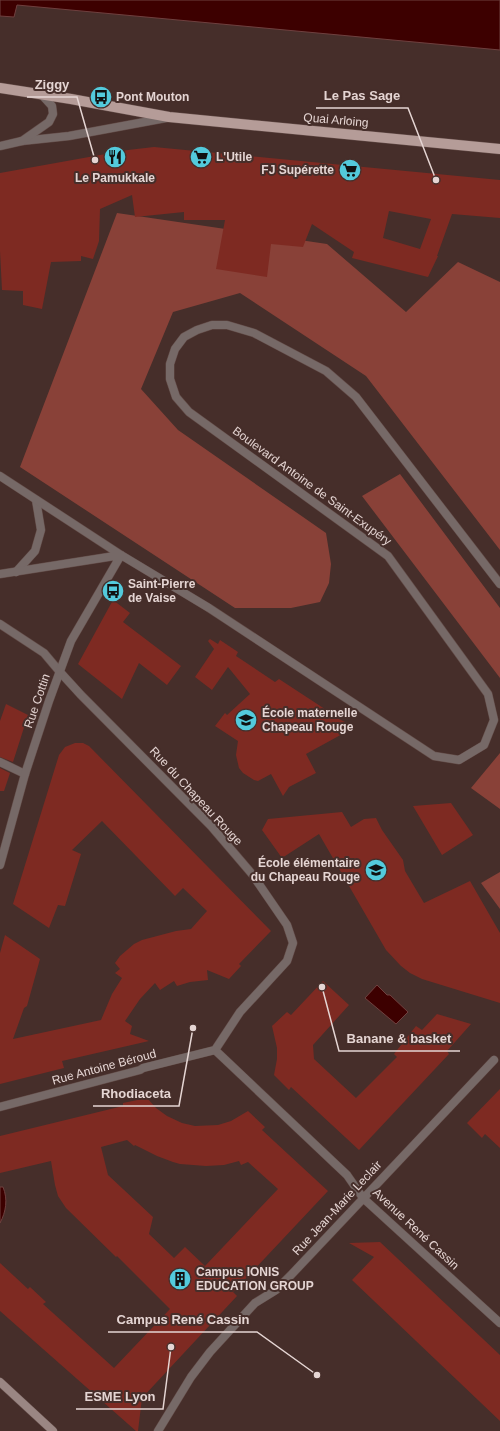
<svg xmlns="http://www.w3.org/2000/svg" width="500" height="1431" font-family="Arial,sans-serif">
<rect width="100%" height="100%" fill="#462e2a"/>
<path fill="#894138" d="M 117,213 L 327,244 L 406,312 L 458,262 L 500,282 L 500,550 L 366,376 L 240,293 L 173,312 L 141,389 L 178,430 L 326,533 L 331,564 L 329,583 L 320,602 L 291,608 L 235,608 L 20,467 Z
M 400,474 L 500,608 L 500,678 L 362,496 Z
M 500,753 L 500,809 L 471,788 Z
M 500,872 L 500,909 L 481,883 Z"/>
<path fill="#3d0000" stroke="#6f403f" d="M 0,0 L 500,0 L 500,50 L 17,5 L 14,17 L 0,16 Z
M 377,985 L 387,995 L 390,995 L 408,1012 L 396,1024 L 365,998 Z
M 0,1187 L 3,1187 C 8,1199 6,1212 0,1223 Z"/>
<path fill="#7e2a22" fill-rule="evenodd" d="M 154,147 L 500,180 L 500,218 L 452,214 L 437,256 L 438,256 L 428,277 L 352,258 L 354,252 L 312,224 L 303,247 L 271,244 L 267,277 L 216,269 L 225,220 L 184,220 L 184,212 L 135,217 L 132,195 L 100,209 L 99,241 L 93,259 L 81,256 L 81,261 L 51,262 L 42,309 L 23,305 L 23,291 L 2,290 L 0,251 L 0,173 L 128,150 ZM 389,211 L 431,219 L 420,249 L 383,238 Z
M 113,600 L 130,613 L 123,622 L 181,666 L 167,685 L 139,663 L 122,699 L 78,664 Z
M 210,639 L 218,644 L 220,640 L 238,652 L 236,656 L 275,682 L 279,679 L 334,715 L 333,716 L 355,727 L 306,754 L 316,773 L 289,787 L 283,796 L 271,774 L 258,781 L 254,780 L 243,773 L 239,768 L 236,755 L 238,741 L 215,726 L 225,713 L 227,715 L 250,694 L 228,667 L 212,690 L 195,677 L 214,649 L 208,641 Z
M 6,704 L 28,715 L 13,762 L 0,757 L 0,721 Z
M 75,743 L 83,743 L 89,746 L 271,931 L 239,964 L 241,966 L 229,979 L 207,970 L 208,980 L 190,982 L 177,986 L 174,981 L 160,990 L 155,983 L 140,999 L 125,1021 L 132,1026 L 130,1034 L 149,1041 L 62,1061 L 64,1068 L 0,1084 L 0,953 L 5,935 L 40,959 L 27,1006 L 24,1008 L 13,1039 L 101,1020 L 112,994 L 122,978 L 115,973 L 120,969 L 115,963 L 120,956 L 134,944 L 142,940 L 176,931 L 191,929 L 207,911 L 183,888 L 175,896 L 102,821 L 72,850 L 81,854 L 65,906 L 58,905 L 49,928 L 13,904 L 59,755 L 65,747 Z
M 0,768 L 10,773 L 4,791 L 0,791 Z
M 451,803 L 473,835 L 442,855 L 413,806 Z
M 342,812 L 351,827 L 364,819 L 376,818 L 382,830 L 403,860 L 405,871 L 424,903 L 470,881 L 500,933 L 500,1003 L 422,979 L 410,973 L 401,966 L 386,950 L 319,834 L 282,858 L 262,830 L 268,819 Z
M 323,981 L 349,1005 L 313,1045 L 314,1059 L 356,1098 L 397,1057 L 394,1054 L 416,1026 L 422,1030 L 437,1014 L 471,1024 L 447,1051 L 449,1054 L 359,1150 L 291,1087 L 289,1090 L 274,1075 L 277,1059 L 277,1048 L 272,1026 L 287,1012 L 291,1015 Z
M 500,1089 L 500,1148 L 485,1134 L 482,1138 L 467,1123 Z
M 147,1098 L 156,1108 L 167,1116 L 182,1123 L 195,1126 L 218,1125 L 231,1121 L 248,1111 L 265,1127 L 262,1130 L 328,1191 L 233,1292 L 237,1296 L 142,1398 L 138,1431 L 136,1431 L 0,1311 L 0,1263 L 28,1289 L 30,1287 L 46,1302 L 43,1304 L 114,1368 L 170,1309 L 117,1256 L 116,1257 L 66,1208 L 58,1196 L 55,1185 L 51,1161 L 0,1173 L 0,1136 L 123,1106 L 123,1103 ZM 127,1140 L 134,1146 L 135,1145 L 157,1156 L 173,1162 L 180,1164 L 206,1166 L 224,1165 L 239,1161 L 241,1165 L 248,1162 L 278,1189 L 205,1266 L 185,1247 L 174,1258 L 149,1234 L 153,1217 L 108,1175 L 101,1147 Z
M 380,1242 L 500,1355 L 500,1421 L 352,1280 L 374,1257 L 349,1243 Z"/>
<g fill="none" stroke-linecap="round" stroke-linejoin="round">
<g stroke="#634c48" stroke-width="9">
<path id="minor" d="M 22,141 L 69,136 L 166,118
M 16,572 L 35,551 L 41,530 L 36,500
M 0,624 L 44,653 L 60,672 L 81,695 L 211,826 L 252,874 L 287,925 L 293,943 L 287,961 L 240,1012 L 215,1050
M 0,762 L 25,774
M 215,1050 L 347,1175 L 363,1198 L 500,1323
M 0,1107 L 140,1070 L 143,1068 L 215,1050
M 158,1431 L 191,1377 L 210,1352 L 255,1303 L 276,1290 L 291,1275 L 494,1060"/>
</g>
<g stroke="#634c48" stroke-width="9">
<path id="tertiary" d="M 0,146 L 22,141 L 49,122 L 53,114 L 52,106 L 41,94
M 0,476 L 121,555 L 209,608 L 434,756 L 459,760 L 484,745 L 494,720 L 488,694 L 388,556 L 189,412 L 176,397 L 170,379 L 170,364 L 175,349 L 184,337 L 197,330 L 212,325 L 227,325 L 254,333 L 326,371 L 356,397 L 500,584
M 0,574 L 121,555
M 0,865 L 25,774 L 49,701 L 71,641 L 121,555"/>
</g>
<g stroke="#634c48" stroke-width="9">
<path id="secondary" d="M 0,1382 L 53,1431"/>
</g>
<g stroke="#634c48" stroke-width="11">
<path id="primary" d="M 0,88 L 71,99 L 169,117 L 500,149"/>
</g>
<use href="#minor" stroke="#766967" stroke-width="8"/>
<use href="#tertiary" stroke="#766967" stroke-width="8"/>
<use href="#secondary" stroke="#9a8683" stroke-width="8"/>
<use href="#primary" stroke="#b59c98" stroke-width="10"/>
</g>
<defs>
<g id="bus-disc" transform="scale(1.15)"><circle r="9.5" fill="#53cadc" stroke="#462e2a"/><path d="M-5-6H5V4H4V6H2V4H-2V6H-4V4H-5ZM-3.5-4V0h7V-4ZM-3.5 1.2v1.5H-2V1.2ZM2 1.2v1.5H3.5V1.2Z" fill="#111"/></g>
<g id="restaurant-disc" transform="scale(1.15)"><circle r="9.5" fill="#53cadc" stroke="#462e2a"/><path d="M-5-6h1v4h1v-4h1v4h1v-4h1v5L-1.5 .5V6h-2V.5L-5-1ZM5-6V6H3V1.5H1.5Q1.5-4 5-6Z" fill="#111"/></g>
<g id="supermarket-disc" transform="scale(1.15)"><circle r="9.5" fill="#53cadc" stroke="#462e2a"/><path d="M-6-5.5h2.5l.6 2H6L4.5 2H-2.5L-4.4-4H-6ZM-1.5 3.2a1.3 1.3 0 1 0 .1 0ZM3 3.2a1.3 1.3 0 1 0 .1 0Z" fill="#111"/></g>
<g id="school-disc" transform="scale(1.15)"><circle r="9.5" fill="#53cadc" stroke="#462e2a"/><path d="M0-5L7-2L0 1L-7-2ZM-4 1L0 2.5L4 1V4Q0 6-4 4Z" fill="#111"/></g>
<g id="building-disc" transform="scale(1.15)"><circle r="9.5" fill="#53cadc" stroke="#462e2a"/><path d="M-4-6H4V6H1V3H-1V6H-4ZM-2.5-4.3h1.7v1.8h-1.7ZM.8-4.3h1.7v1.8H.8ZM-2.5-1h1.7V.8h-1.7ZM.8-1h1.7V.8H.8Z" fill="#111"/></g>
</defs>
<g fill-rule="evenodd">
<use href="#bus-disc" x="101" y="97"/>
<use href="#restaurant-disc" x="115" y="157"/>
<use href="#supermarket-disc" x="201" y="157"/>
<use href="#supermarket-disc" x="350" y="170"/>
<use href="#bus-disc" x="113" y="591"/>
<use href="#school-disc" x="246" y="720"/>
<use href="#school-disc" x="376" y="870"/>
<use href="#building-disc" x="180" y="1279"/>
</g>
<g text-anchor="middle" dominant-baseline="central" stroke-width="4" stroke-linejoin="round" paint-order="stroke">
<g font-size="12" font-weight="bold" fill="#e5d5d3" stroke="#462e2a" text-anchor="start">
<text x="116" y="97">Pont Mouton</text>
<text x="216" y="157">L'Utile</text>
<text x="334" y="170" text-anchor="end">FJ Supérette</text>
<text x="115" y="178" text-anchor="middle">Le Pamukkale</text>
<text x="128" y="584">Saint-Pierre<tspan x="128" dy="14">de Vaise</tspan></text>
<text x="262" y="713">École maternelle<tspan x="262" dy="14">Chapeau Rouge</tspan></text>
<text x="360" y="863" text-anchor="end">École élémentaire<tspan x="360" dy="14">du Chapeau Rouge</tspan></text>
<text x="196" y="1272">Campus IONIS<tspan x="196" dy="14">EDUCATION GROUP</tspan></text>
</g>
<g font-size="12" fill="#e5d5d3" stroke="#462e2a">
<text transform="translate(336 120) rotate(5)">Quai Arloing</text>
<text transform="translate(312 486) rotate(36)">Boulevard Antoine de Saint-Exupéry</text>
<text transform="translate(37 701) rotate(-71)">Rue Cottin</text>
<text transform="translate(196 796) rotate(47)">Rue du Chapeau Rouge</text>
<text transform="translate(104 1067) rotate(-15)">Rue Antoine Béroud</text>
<text transform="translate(337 1208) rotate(-47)">Rue Jean-Marie Leclair</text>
<text transform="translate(416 1229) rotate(43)">Avenue René Cassin</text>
</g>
</g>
<path fill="none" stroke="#e5d5d3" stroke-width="1.5" d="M95 160L77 97H27M436 180L408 108H316M322 987L339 1051H460M193 1028L179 1106H93M317 1375L257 1332H108M171 1347L163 1409H76"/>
<g fill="#e5d5d3" stroke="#462e2a" stroke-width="1.5">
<circle cx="95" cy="160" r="4"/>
<circle cx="436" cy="180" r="4"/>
<circle cx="322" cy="987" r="4"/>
<circle cx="193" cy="1028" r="4"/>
<circle cx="317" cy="1375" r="4"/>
<circle cx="171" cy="1347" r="4"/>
</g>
<g font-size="13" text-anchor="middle" font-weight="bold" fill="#e5d5d3" stroke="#462e2a" stroke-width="4" stroke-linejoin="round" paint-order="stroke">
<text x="52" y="89">Ziggy</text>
<text x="362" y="100">Le Pas Sage</text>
<text x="399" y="1043">Banane &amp; basket</text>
<text x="136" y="1098">Rhodiaceta</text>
<text x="183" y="1324">Campus René Cassin</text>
<text x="120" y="1401">ESME Lyon</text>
</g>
</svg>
